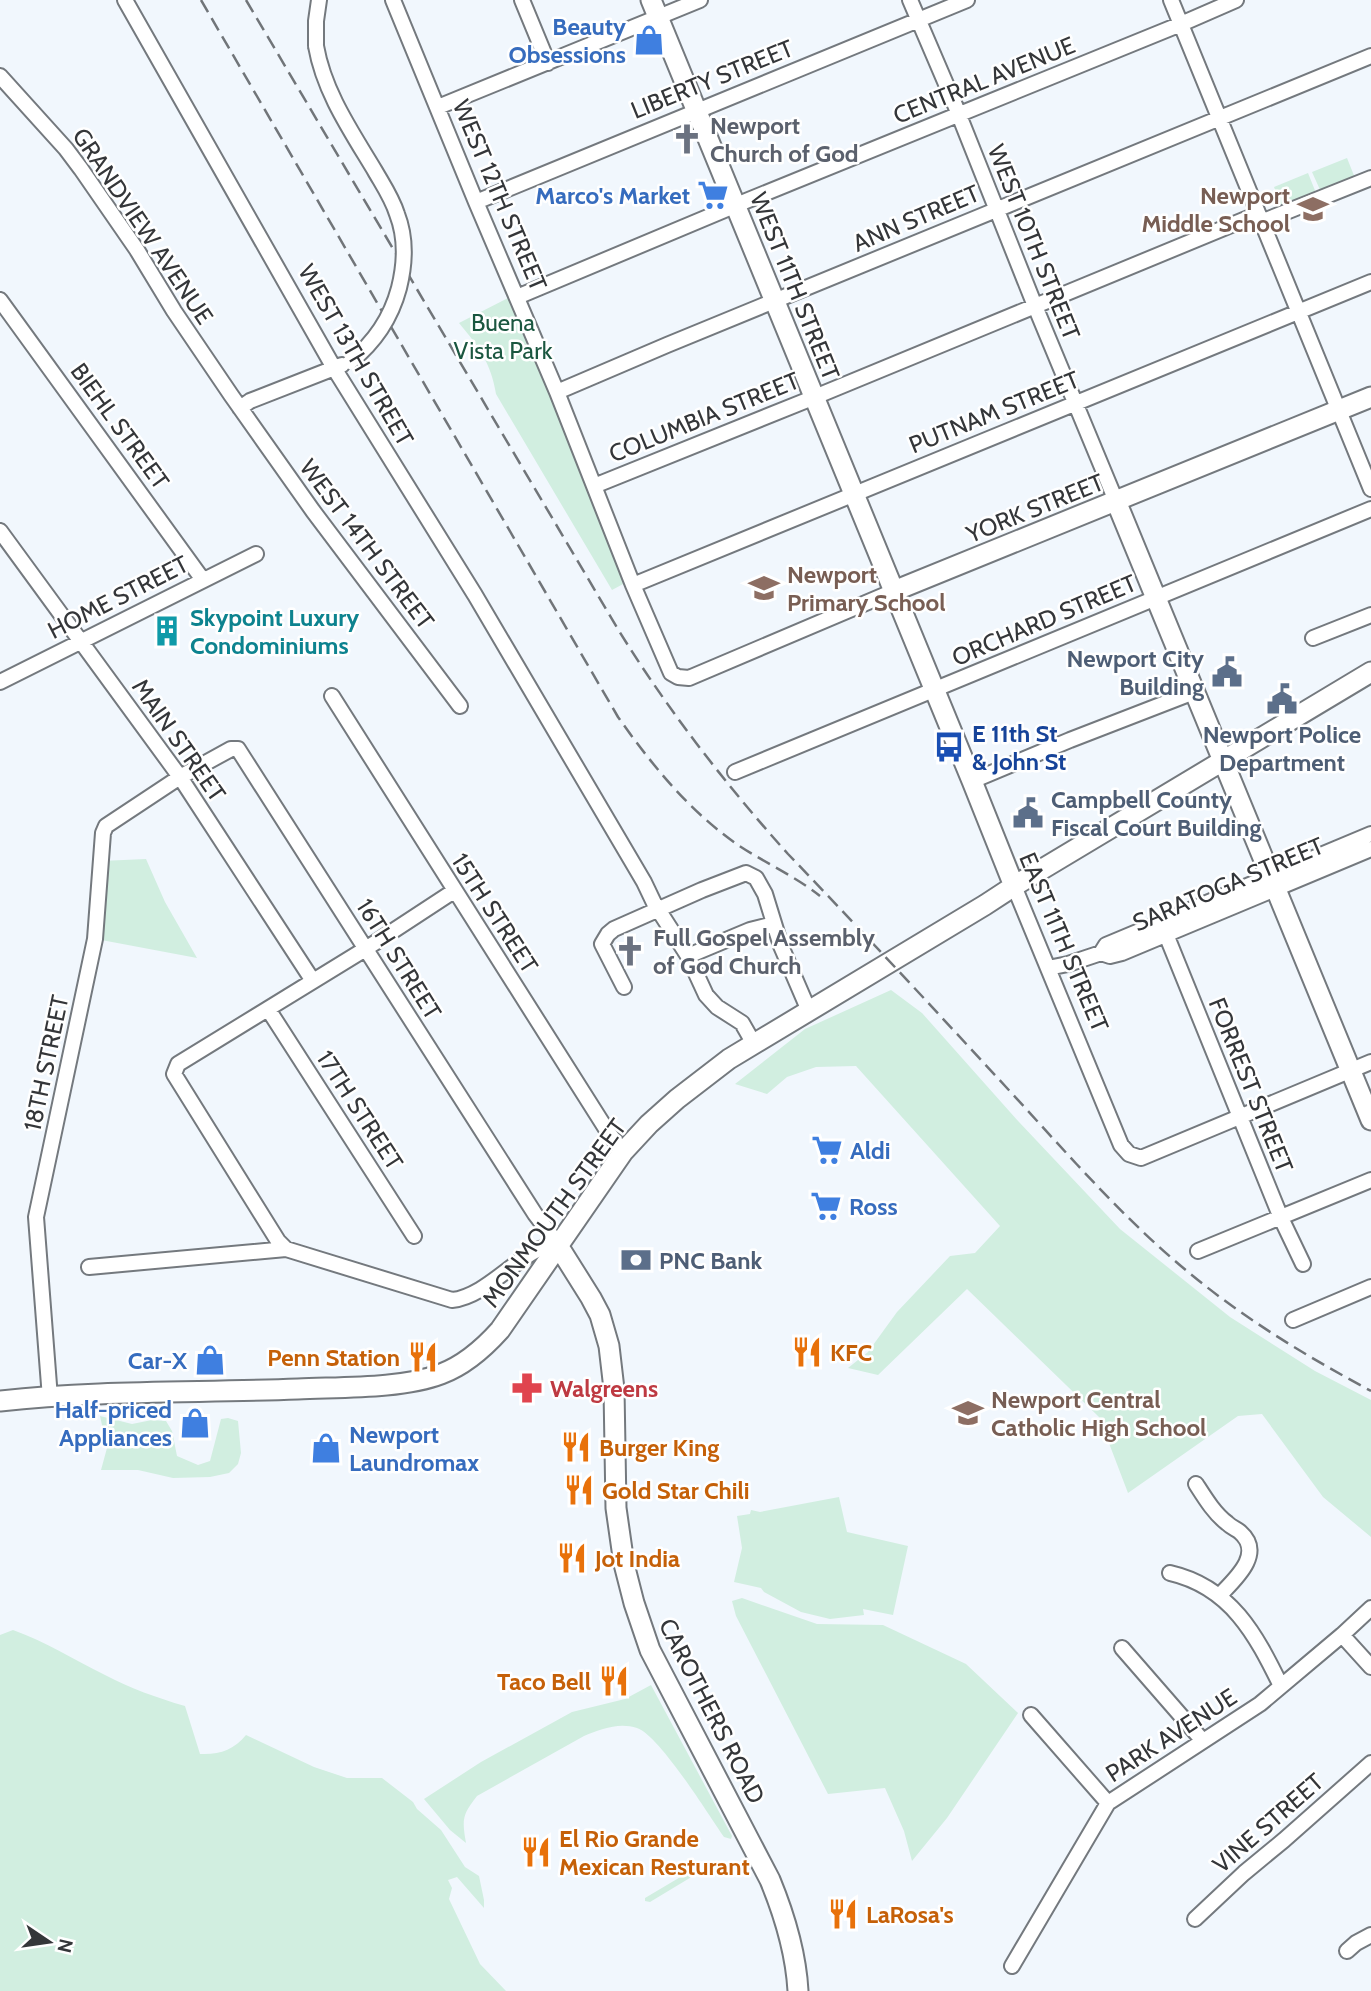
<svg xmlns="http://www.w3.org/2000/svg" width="1371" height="1991" font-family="Cabin,sans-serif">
<rect width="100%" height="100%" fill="#f1f7fd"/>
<path fill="#d1eee0" d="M 1347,158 L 1355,178 L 1321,192 L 1312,172 Z
M 1308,173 L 1316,193 L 1282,208 L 1274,187 Z
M 510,297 L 548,378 L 603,518 L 602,527 L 625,583 L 612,590 L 496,394 C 491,363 479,347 459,323 Z
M 146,859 L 165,902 L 197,958 L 96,939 L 101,861 Z
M 891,990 L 922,1013 L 1019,1122 L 1120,1229 L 1230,1317 L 1315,1371 L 1371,1400 L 1371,1537 L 1323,1497 L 1262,1414 L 1238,1416 L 1128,1493 L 1099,1417 L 967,1289 L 878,1375 L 848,1368 L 868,1352 L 897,1312 L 950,1256 L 975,1253 L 1000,1226 L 856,1066 L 816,1067 L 787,1077 L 767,1094 L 735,1084 L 805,1029 Z
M 100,1416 L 132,1424 L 152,1420 L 166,1421 L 172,1431 L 177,1456 L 198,1465 L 210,1461 L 221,1419 L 228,1418 L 238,1421 L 241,1453 L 238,1464 L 229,1473 L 210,1477 L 173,1478 L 138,1470 L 101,1470 L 107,1448 Z
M 839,1497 L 847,1532 L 908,1546 L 893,1615 L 863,1609 L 864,1615 L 830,1619 L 801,1612 L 764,1592 L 761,1588 L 734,1582 L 742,1548 L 737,1516 L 750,1514 L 751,1510 L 760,1512 Z
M 742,1598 L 817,1624 L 883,1625 L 966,1664 L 1018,1713 L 947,1818 L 912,1861 L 904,1831 L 885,1788 L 828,1794 L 736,1616 L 732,1601 Z
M 13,1630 C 46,1642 73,1659 105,1675 C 130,1688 157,1698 185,1706 L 200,1754 C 219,1755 234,1750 246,1735 L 314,1767 L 347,1778 L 382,1778 L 413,1802 L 417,1809 L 441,1830 L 465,1867 L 479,1876 L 484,1900 L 484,1908 L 457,1877 L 448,1880 L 452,1888 L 449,1899 L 480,1964 L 506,1991 L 0,1991 L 0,1635 Z
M 651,1685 L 732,1836 L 731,1839 L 724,1837 C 708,1814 659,1735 637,1728 C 619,1722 601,1729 584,1736 L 477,1796 C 462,1815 462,1820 466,1843 L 450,1830 L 424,1799 L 481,1762 L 572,1712 L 625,1699 Z
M 704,1863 L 708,1864 L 708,1867 L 650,1902 L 645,1901 L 645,1898 Z"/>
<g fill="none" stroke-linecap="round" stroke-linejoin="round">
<g stroke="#74797e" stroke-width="18">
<path id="minor" d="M 125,0 L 334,368 L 475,595 L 644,882 L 654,903 L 688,956 L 706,995 L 717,1007 L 742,1023 L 754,1044
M 393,0 L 476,202 L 557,392 L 633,585 L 671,673 L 678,677 L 689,678 L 894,591
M 522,0 L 548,63
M 910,0 L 955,105 L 1035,306 L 1116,501
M 1171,0 L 1371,489
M 316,46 L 316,21 L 319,0
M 0,76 L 66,149 L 81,169 L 137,250 L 174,311 L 231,395 L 313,511 L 460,706
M 438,107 L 700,0
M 476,202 L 967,0
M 1261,222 L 1371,178
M 517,297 L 746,201 L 1181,24 L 1236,0
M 0,300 L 203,580
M 557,392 L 667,345 L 1371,56
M 240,408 L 250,401 L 342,365
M 594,486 L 805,401 L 1258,214
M 0,531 L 180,777 L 313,981
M 633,585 L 1371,282
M 1313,638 L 1371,615
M 0,682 L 256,554
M 332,696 L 608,1132 L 623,1152
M 735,772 L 1371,509
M 972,781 L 1070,740 L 1194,692
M 1014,886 L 1121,1145 L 1129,1154 L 1141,1158 L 1371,1062
M 1161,922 L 1281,1218 L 1303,1264
M 1101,953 L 1106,945 L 1371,834
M 688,956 L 750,930 L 774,924
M 1048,968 L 1068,964 L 1101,953 L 1110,956 L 1122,953 L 1371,849
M 624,987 L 602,944 L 608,934 L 614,929 L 702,890 L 746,873 L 756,878 L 765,894 L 781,946 L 809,1011
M 268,1009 L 414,1236
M 1198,1251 L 1371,1180
M 89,1267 L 286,1249
M 1293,1320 L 1371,1287
M 50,1398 L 36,1217 L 95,939 L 103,833 L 106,826 L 180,777 L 231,749 L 238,749 L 535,1214 L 558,1244 L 559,1247 C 552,1248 543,1247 537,1250 C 510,1264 482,1297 452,1300 L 286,1249 L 278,1241 L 174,1074 L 178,1064 L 367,948 L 454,891
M 1196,1484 C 1205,1498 1214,1513 1227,1523 C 1231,1527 1236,1529 1240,1532 C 1265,1554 1234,1580 1219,1596
M 1170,1573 C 1231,1587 1256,1635 1281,1686
M 1342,1635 L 1371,1667
M 1122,1648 L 1203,1741
M 1031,1715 L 1108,1803
M 1195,1919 L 1244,1873 L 1284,1840 L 1371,1763
M 1347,1951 L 1356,1943 L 1371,1935
M 1012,1966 L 1108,1803 L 1260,1704 L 1342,1635 L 1371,1608"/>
</g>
<g stroke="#74797e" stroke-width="23">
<path id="major" d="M 651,0 L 972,781 L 1014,886
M 1116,501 L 1371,1120
M 894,591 L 1371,397
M 559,1247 L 591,1298 L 600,1315 L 609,1346 L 614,1389 L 616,1508 L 624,1564 L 634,1603 L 650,1650 L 770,1880 C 784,1914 796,1954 798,1991
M 0,1401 C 99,1390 199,1393 298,1389 C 340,1387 402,1389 441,1374 C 465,1365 483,1349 500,1330 L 623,1152 L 649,1124 L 677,1099 L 729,1059 L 985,905 L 1014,886 L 1371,672"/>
</g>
<use href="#minor" stroke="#fff" stroke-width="14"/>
<use href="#major" stroke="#fff" stroke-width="19"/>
<path stroke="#717579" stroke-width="2.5" stroke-dasharray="14 7" stroke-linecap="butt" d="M 201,0 L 618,717 C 652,765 689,811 738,845 C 765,863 795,876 820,896
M 246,0 L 619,631 C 668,710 726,785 788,854 C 862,931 934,1009 1006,1087 C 1066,1152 1124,1220 1193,1276 C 1248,1321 1308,1357 1371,1391"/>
<g stroke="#74797e" stroke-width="18" stroke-linecap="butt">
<path id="minor-bridge" d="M 316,46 C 324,92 351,131 375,171 C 383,185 392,198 397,214 C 406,237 405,264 399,288 C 391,318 374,343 350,362"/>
</g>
<use href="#minor-bridge" stroke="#fff" stroke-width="14"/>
</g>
<defs>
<g id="shop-bare" transform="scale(2.415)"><path d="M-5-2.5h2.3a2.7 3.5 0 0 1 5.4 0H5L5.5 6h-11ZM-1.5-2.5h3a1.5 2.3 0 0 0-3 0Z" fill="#3f7fe0" stroke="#fff" stroke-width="2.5" paint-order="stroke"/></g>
<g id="church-bare" transform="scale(2.415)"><path d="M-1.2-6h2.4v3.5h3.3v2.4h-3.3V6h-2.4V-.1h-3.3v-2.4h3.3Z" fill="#6b7280" stroke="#fff" stroke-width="2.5" paint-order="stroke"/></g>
<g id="supermarket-bare" transform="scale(2.415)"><path d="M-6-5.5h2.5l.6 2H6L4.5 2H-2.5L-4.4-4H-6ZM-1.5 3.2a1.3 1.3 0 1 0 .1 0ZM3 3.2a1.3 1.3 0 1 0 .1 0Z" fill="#3f7fe0" stroke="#fff" stroke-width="2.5" paint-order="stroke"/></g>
<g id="school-bare" transform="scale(2.415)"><path d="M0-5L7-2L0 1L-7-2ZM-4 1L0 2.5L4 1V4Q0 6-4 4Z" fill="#8d6e63" stroke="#fff" stroke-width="2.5" paint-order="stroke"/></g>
<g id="building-bare" transform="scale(2.415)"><path d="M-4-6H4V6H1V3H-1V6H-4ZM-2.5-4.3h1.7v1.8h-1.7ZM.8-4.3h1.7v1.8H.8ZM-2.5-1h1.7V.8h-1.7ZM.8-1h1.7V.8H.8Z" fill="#0f9aa8" stroke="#fff" stroke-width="2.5" paint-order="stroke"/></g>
<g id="civic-bare" transform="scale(2.415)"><path d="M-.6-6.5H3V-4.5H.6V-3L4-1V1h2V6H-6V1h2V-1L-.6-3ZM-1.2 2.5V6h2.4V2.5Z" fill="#5c6f8a" stroke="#fff" stroke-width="2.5" paint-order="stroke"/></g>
<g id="bus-bare" transform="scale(2.415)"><path d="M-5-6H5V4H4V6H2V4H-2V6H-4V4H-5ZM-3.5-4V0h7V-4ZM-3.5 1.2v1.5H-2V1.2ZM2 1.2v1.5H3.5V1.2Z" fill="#1a4fb4" stroke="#fff" stroke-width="2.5" paint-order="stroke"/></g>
<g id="bank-bare" transform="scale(2.415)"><path d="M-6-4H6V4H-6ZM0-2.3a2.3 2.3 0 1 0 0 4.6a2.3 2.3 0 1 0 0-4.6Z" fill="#5c6f8a" stroke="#fff" stroke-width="2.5" paint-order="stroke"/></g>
<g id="restaurant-bare" transform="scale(2.415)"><path d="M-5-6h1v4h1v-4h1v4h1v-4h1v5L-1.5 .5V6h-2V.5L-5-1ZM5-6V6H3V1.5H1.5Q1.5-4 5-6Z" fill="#e8710a" stroke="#fff" stroke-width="2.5" paint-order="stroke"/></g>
<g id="pharmacy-bare" transform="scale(2.415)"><path d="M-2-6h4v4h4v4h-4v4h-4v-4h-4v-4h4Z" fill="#e0444e" stroke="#fff" stroke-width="2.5" paint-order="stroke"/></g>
</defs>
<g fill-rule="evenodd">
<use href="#shop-bare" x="649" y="40"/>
<use href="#church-bare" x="687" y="139"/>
<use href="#supermarket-bare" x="713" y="195"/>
<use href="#school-bare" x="1313" y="209"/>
<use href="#school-bare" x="764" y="588"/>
<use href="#building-bare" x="167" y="631"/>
<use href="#civic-bare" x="1227" y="672"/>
<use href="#civic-bare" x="1282" y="699"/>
<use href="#bus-bare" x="949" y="747"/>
<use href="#civic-bare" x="1028" y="813"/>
<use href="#church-bare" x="630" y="951"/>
<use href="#supermarket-bare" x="827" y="1150"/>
<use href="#supermarket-bare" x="826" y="1206"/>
<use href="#bank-bare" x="636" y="1260"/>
<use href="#restaurant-bare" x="807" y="1352"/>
<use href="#restaurant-bare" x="423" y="1357"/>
<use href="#shop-bare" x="210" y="1360"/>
<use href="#pharmacy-bare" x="527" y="1388"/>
<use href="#school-bare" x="968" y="1413"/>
<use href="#shop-bare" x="195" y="1423"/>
<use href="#restaurant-bare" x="576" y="1447"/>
<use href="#shop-bare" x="326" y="1448"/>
<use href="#restaurant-bare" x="579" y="1490"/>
<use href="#restaurant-bare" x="572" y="1558"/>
<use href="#restaurant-bare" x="614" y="1681"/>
<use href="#restaurant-bare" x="536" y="1852"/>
<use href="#restaurant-bare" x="843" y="1914"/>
</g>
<g text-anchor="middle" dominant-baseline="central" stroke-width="5" stroke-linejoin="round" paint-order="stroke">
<g font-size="24" font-weight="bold" fill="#366cbe" stroke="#fff" text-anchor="end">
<text x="626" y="26">Beauty<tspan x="626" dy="28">Obsessions</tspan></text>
<text x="690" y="195">Marco's Market</text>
<text x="850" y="1150" text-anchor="start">Aldi</text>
<text x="849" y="1206" text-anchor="start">Ross</text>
<text x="187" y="1360">Car-X</text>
<text x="172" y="1409">Half-priced<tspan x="172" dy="28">Appliances</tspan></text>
<text x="349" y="1434" text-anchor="start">Newport<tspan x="349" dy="28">Laundromax</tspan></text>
</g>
<g font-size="24" fill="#343639" stroke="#fff">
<text transform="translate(712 79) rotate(-22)">LIBERTY STREET</text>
<text transform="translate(984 80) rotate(-22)">CENTRAL AVENUE</text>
<text transform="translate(500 195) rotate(67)">WEST 12TH STREET</text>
<text transform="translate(916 218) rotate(-23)">ANN STREET</text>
<text transform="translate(143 226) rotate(56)">GRANDVIEW AVENUE</text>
<text transform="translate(1034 242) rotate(68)">WEST 10TH STREET</text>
<text transform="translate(795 286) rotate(68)">WEST 11TH STREET</text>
<text transform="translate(356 355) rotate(60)">WEST 13TH STREET</text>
<text transform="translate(994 412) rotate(-22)">PUTNAM STREET</text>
<text transform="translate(704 417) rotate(-22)">COLUMBIA STREET</text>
<text transform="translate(120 426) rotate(54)">BIEHL STREET</text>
<text transform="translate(1035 508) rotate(-22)">YORK STREET</text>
<text transform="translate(367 544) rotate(53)">WEST 14TH STREET</text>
<text transform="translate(118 597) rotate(-27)">HOME STREET</text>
<text transform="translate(1044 620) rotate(-23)">ORCHARD STREET</text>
<text transform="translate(179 740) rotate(55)">MAIN STREET</text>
<text transform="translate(1228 884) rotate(-23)">SARATOGA STREET</text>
<text transform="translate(495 913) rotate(57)">15TH STREET</text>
<text transform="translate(1064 942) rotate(67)">EAST 11TH STREET</text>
<text transform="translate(399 959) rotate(58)">16TH STREET</text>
<text transform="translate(46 1063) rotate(-78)">18TH STREET</text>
<text transform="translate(1251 1085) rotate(68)">FORREST STREET</text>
<text transform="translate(360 1110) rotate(57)">17TH STREET</text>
<text transform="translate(554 1213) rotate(-54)">MONMOUTH STREET</text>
<text transform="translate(712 1711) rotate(63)">CAROTHERS ROAD</text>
<text transform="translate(1171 1735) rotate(-33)">PARK AVENUE</text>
<text transform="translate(1268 1823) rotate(-41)">VINE STREET</text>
</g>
<g font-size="24" font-weight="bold" fill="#5b616d" stroke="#fff" text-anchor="start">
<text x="710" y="125">Newport<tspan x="710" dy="28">Church of God</tspan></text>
<text x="653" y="937">Full Gospel Assembly<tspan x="653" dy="28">of God Church</tspan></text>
</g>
<g font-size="24" font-weight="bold" fill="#785e54" stroke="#fff" text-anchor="start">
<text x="1290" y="195" text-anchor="end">Newport<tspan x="1290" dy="28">Middle School</tspan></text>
<text x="787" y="574">Newport<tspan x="787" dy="28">Primary School</tspan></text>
<text x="991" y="1399">Newport Central<tspan x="991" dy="28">Catholic High School</tspan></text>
</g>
<g font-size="24" fill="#1b5740" stroke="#fff">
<text x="503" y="322">Buena<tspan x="503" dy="28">Vista Park</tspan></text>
</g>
<g font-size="24" font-weight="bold" fill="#0d838f" stroke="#fff" text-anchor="start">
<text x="190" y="617">Skypoint Luxury<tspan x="190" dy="28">Condominiums</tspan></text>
</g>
<g font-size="24" font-weight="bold" fill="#4e5e75" stroke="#fff" text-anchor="start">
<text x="1204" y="658" text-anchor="end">Newport City<tspan x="1204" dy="28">Building</tspan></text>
<text x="1282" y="734" text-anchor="middle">Newport Police<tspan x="1282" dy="28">Department</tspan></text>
<text x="1051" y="799">Campbell County<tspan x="1051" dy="28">Fiscal Court Building</tspan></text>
<text x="659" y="1260">PNC Bank</text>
</g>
<g font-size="24" font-weight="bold" fill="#164399" stroke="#fff" text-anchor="start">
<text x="972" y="733">E 11th St<tspan x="972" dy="28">&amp; John St</tspan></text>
</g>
<g font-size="24" font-weight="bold" fill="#c56008" stroke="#fff" text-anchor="start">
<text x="830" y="1352">KFC</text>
<text x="400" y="1357" text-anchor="end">Penn Station</text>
<text x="599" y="1447">Burger King</text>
<text x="602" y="1490">Gold Star Chili</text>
<text x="595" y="1558">Jot India</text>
<text x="591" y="1681" text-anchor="end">Taco Bell</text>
<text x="559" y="1838">El Rio Grande<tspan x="559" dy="28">Mexican Resturant</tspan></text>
<text x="866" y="1914">LaRosa's</text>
</g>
<g font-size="24" font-weight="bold" fill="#be3a42" stroke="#fff" text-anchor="start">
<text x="550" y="1388">Walgreens</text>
</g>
</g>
<g transform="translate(49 1942) rotate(103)" stroke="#ffffff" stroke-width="5" paint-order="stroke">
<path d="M0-5L12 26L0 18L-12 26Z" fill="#343639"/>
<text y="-10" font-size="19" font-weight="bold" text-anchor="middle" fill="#343639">N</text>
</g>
</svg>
